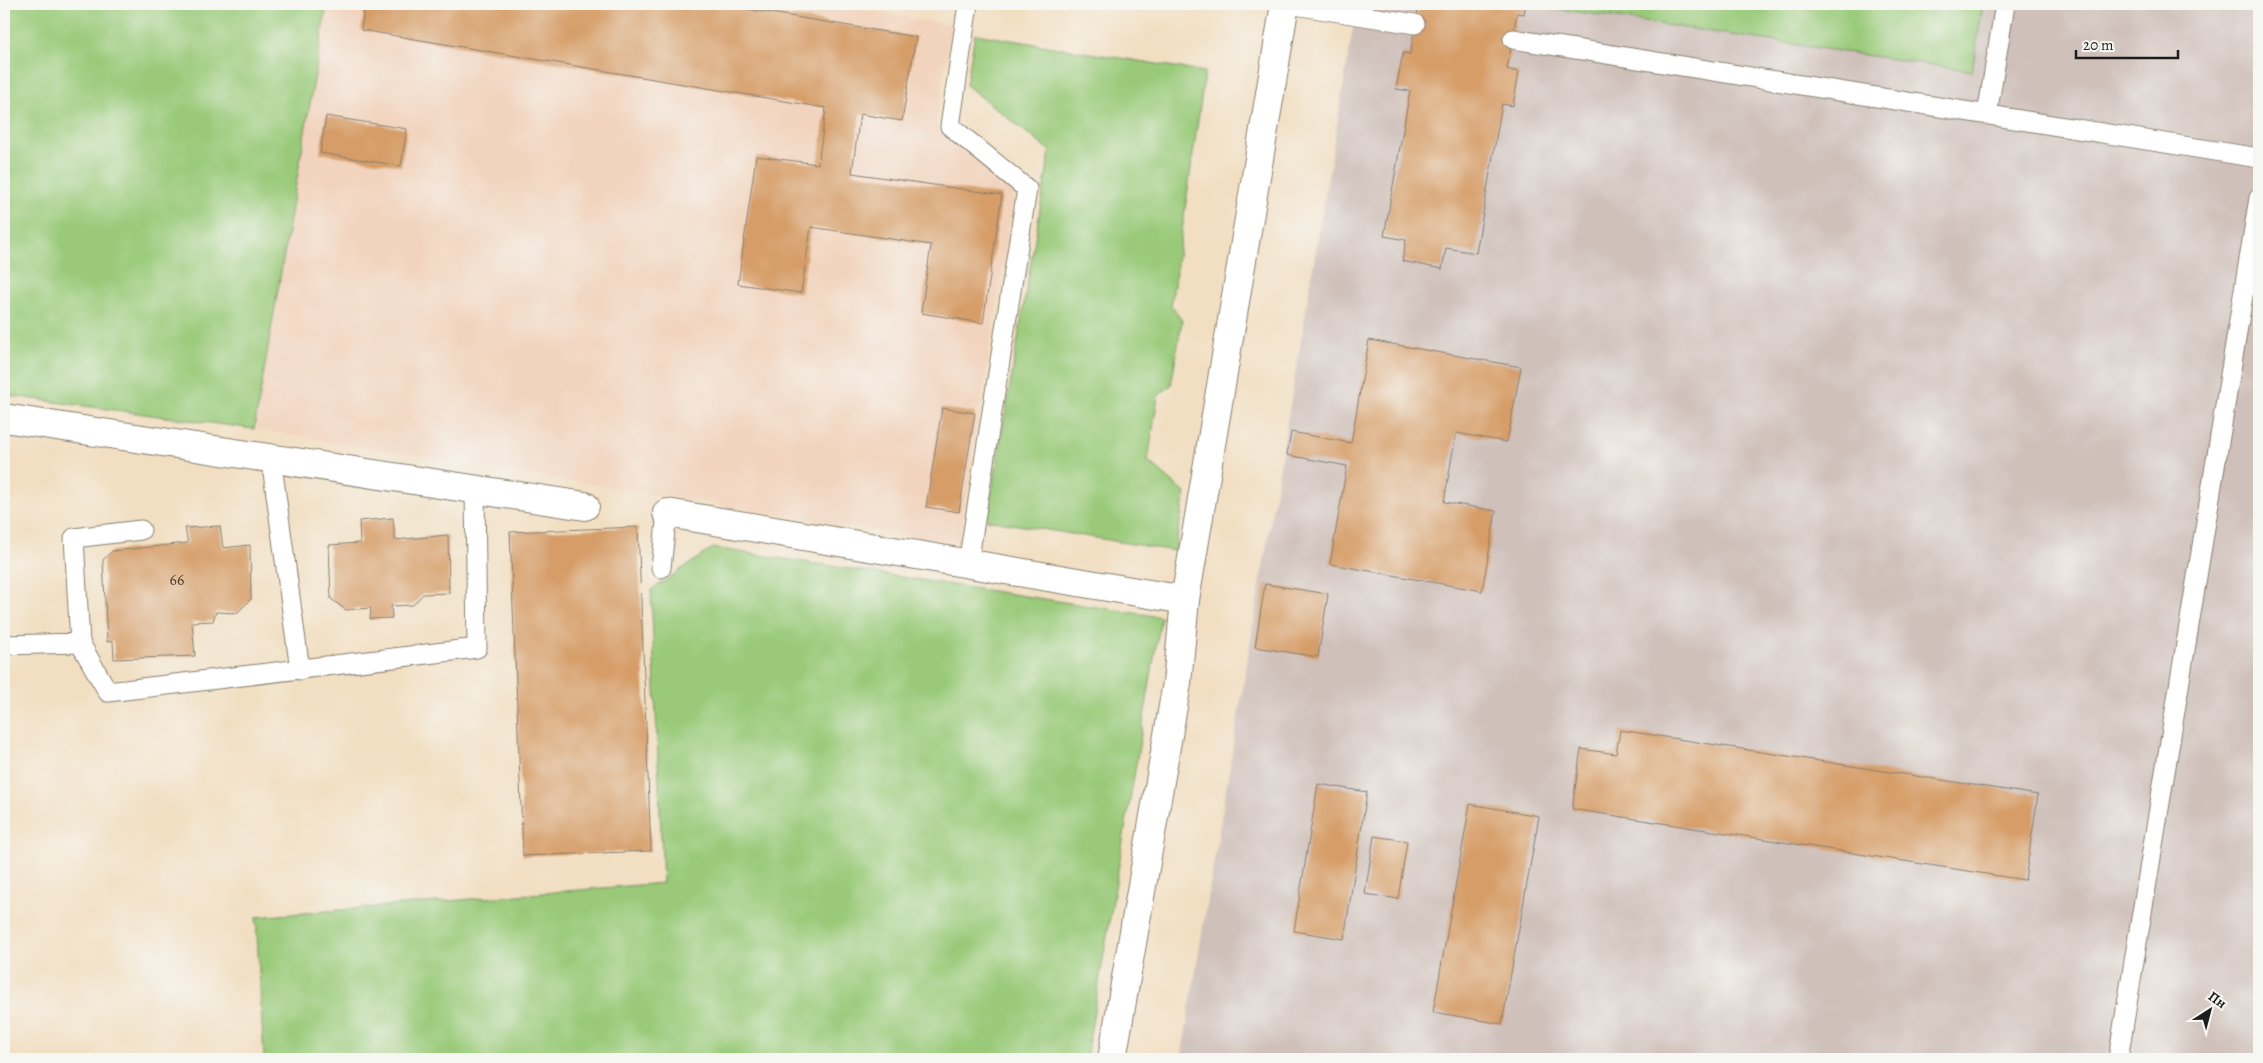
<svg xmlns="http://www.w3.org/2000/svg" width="2263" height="1063" font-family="Alegreya,serif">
<rect width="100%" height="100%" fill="#f6f6f2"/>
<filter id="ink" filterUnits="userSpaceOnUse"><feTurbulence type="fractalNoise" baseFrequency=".02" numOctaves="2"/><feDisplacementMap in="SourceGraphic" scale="10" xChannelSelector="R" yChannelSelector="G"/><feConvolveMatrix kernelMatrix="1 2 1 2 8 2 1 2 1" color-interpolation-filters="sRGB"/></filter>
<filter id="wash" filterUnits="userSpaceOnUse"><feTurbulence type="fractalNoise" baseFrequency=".0096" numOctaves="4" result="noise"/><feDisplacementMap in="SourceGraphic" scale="20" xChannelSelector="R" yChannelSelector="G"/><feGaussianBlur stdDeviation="1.12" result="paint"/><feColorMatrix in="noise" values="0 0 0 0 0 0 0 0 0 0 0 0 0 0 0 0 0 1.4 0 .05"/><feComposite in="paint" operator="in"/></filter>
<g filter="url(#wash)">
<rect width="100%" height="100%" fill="#f2dfc2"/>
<path fill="#f2d4be" d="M 327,4 L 825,4 L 952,25 L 936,126 L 1015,186 L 959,544 L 254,429 Z"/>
<path fill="#cfc0ba" d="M 1357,4 L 2259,4 L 2259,1059 L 1181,1059 Z"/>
<path fill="#9aca79" stroke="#5b734a" d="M 4,4 L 327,4 L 254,429 L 4,395 Z
M 1525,4 L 1983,4 L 1972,71 Z
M 975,34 L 1205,72 L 1171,305 L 1182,321 L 1171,385 L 1158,396 L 1148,461 L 1185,493 L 1175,551 L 987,520 L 1050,151 L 966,85 Z
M 713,548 L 1161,617 L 1086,1059 L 264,1059 L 256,917 L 663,883 L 651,590 Z"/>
<g id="blocks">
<path fill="#d69d67" d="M 365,4 L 717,4 L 916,37 L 902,121 L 860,114 L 852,173 L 1002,195 L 983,323 L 921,313 L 931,245 L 811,227 L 801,293 L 738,284 L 756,156 L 818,164 L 826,108 L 361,30 Z
M 1419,4 L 1526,4 L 1524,14 L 1517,13 L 1507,69 L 1519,72 L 1513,106 L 1502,104 L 1476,253 L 1446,248 L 1442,269 L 1402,261 L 1406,240 L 1384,236 L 1410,91 L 1396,89 L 1403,53 L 1410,54 Z
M 326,116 L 407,129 L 401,166 L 320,153 Z
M 1369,340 L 1521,367 L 1507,442 L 1456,433 L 1444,502 L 1496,511 L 1482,591 L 1330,564 L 1347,466 L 1287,455 L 1291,432 L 1351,443 Z
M 942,408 L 975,413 L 959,512 L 926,507 Z
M 393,518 L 395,540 L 448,535 L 449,593 L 423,594 L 413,605 L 391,606 L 392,618 L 370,619 L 371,608 L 346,610 L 331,599 L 329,545 L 360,543 L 359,521 Z
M 220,526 L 223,548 L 250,545 L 251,599 L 237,613 L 216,612 L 213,621 L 192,622 L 195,656 L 114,659 L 113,641 L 107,642 L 103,560 L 112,551 L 188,543 L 185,528 Z
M 638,527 L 651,851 L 523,856 L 510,532 Z
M 1265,584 L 1328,594 L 1318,657 L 1255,647 Z
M 1620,730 L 2038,795 L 2025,880 L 1572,809 L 1581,749 L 1616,754 Z
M 1318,784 L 1367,792 L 1344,939 L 1294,931 Z
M 1470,804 L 1539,816 L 1502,1024 L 1433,1012 Z
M 1374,836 L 1407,841 L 1398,899 L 1365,894 Z"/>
</g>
</g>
<g filter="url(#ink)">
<use href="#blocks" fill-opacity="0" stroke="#877e6f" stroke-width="1"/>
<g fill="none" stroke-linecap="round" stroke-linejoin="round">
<g stroke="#877e6f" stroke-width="21">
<path id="lane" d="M 1288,4 L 1415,24
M 1513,39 L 2259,158
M 1987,115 L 2005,4
M 271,458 L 300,670
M 968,564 L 1027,189 L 950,126 L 968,4
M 661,568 L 667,513
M 80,643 L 74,538 L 141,530
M 4,645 L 80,643 L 108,692 L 477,648 L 475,490
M 2118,1059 L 2259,198"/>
</g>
<g stroke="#877e6f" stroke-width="30">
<path id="street" d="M 4,418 L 585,506
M 667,513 L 1185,600"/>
</g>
<g stroke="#877e6f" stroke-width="30">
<path id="secondary" d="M 1112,1059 L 1177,683 L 1185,600 L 1285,4"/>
</g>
<use href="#lane" stroke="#fff" stroke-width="19"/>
<use href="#street" stroke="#fff" stroke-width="28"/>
<use href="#secondary" stroke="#fff" stroke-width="28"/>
</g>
</g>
<g text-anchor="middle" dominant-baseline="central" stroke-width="4" stroke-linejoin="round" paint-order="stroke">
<g font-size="16" fill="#4a3c2f">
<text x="177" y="580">66</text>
</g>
</g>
<rect width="2263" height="1063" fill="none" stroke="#f6f6f2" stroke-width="20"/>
<g transform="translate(2210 1010) rotate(36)" stroke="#f6f6f2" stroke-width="4" paint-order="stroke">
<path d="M0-4L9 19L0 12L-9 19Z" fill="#1c1c1c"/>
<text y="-8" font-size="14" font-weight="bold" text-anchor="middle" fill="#1c1c1c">Пн</text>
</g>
<path d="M2076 50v8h102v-8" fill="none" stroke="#1c1c1c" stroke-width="2.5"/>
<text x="2083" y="50" font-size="15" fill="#1c1c1c" stroke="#f6f6f2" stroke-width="4" paint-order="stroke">20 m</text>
</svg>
